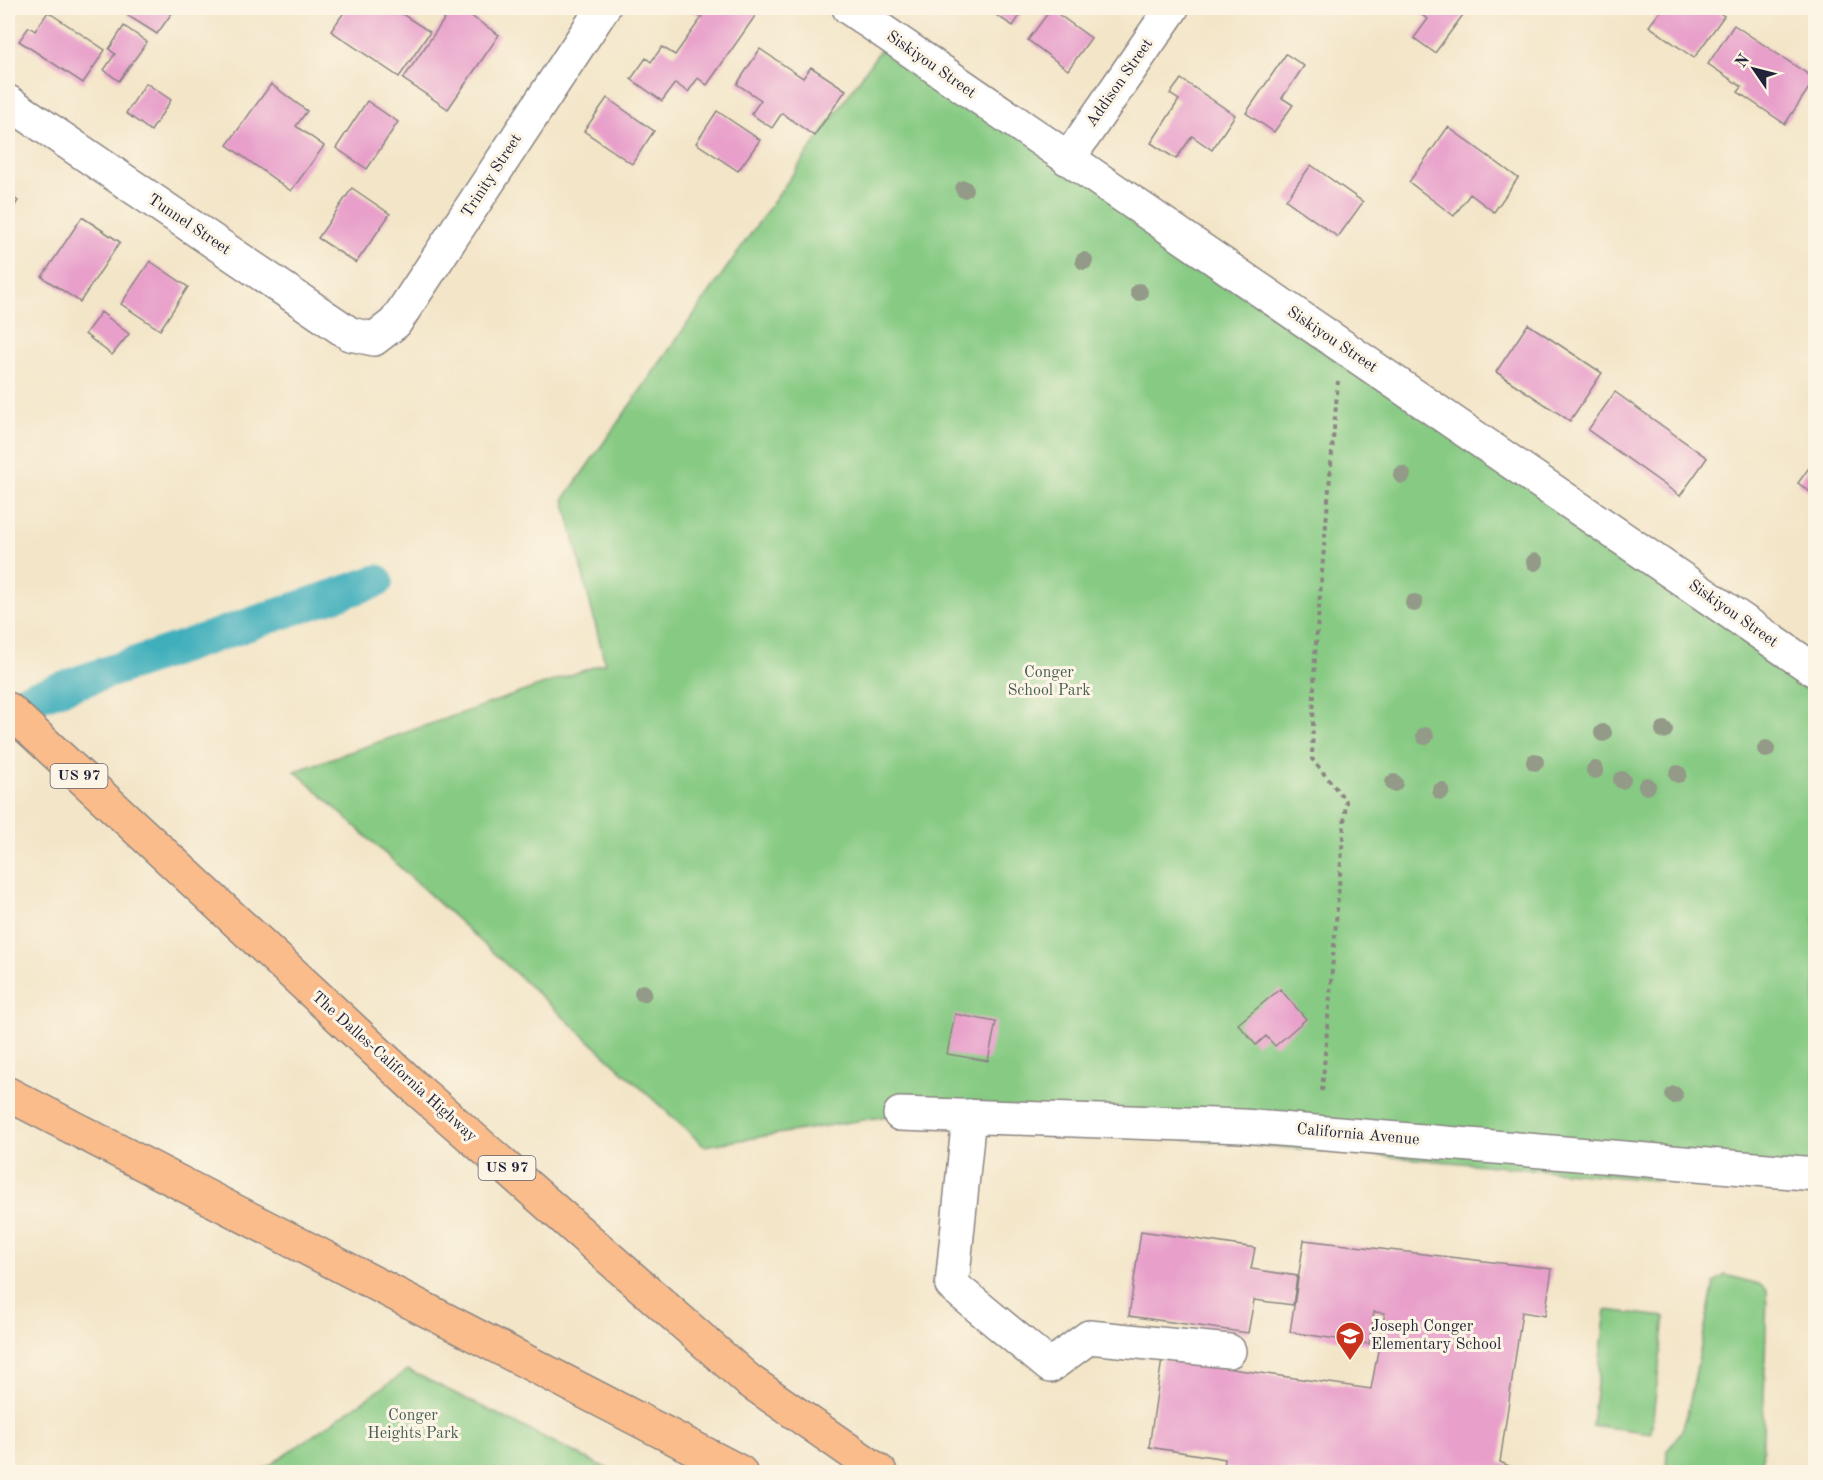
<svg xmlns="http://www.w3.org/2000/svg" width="1823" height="1480" font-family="'Old Standard TT',serif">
<rect width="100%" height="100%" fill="#fcf5e5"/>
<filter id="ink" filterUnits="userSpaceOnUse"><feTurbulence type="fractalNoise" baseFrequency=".0167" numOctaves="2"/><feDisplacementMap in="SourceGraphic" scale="12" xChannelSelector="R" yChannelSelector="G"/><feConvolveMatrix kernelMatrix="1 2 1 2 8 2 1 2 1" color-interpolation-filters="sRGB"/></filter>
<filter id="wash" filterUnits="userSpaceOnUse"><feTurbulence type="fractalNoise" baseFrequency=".008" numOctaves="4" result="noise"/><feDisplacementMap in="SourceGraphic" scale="24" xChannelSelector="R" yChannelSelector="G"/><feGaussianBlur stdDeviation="1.35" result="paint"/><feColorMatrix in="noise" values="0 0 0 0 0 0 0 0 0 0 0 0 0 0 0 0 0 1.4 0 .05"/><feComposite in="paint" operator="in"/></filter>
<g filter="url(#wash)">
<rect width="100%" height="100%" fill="#f3e5c8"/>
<path fill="#86ca83" stroke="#54765f" stroke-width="1.5" d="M 890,36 L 1815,673 L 1815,1194 L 900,1114 L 704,1146 L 295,771 L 605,663 L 564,499 Z
M 1725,1275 L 1759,1284 L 1767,1291 L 1762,1472 L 1666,1472 L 1667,1451 L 1682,1430 L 1687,1415 L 1714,1283 Z
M 1606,1310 L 1665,1317 L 1651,1433 L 1592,1425 Z
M 408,1370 L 614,1472 L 260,1472 Z"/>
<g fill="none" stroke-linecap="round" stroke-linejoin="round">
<path stroke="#40afbc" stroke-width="33" d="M 8,706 L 377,581"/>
</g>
<g id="blocks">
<path fill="#e8a0cb" d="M 132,8 L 170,8 L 174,10 L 157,34 L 127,15 Z
M 347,8 L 393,8 L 430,32 L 399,77 L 331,31 Z
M 452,8 L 459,8 L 499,35 L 448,109 L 403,79 Z
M 687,8 L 760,9 L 707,85 L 698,78 L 688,92 L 675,83 L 662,101 L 631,79 L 646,58 L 651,62 L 662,47 L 675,55 L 702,17 Z
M 985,8 L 1025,8 L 1013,26 Z
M 1411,8 L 1468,8 L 1435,53 L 1414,38 L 1428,19 Z
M 1663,8 L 1713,8 L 1724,16 L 1694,58 L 1649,26 Z
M 1051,9 L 1091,38 L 1068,70 L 1028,40 Z
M 48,12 L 105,50 L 83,83 L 19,41 L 29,27 L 35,31 Z
M 1734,25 L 1815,79 L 1785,124 L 1738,92 L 1742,87 L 1708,64 Z
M 124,26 L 147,42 L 119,81 L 104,70 L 115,54 L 109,49 Z
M 760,49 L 803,78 L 811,67 L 846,90 L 814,136 L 782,113 L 772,128 L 751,114 L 761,100 L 737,84 Z
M 1286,54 L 1304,66 L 1282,98 L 1293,105 L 1274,132 L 1246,113 Z
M 1181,79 L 1235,115 L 1212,150 L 1192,136 L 1176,159 L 1151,143 L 1179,100 L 1170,94 Z
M 146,83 L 171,100 L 151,131 L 126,113 Z
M 271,84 L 307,111 L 296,126 L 324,146 L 291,191 L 227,145 Z
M 607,98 L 654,131 L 632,164 L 584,131 Z
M 367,101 L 398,122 L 367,169 L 336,148 Z
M 717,111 L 760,140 L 738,171 L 696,143 Z
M 1448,127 L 1518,178 L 1494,212 L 1470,194 L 1454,216 L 1409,182 Z
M 1311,165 L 1363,202 L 1338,237 L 1286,200 Z
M 352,188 L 390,214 L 356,263 L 318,238 Z
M 8,194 L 18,201 L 8,215 Z
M 82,217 L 120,242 L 80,302 L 42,277 Z
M 150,261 L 188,287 L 160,330 L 121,304 Z
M 101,312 L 129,334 L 112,355 L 85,334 Z
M 1528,324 L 1602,373 L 1570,421 L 1496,372 Z
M 1615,392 L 1707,458 L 1680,496 L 1588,430 Z
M 1816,458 L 1816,496 L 1798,483 Z
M 1280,989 L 1306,1019 L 1275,1046 L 1266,1036 L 1256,1045 L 1238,1024 Z
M 955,1014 L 996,1022 L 988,1061 L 947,1054 Z
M 1141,1231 L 1255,1248 L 1251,1269 L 1297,1276 L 1293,1305 L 1254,1300 L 1248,1333 L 1129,1316 Z
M 1304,1240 L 1552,1269 L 1545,1316 L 1522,1312 L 1500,1462 L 1523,1472 L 1254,1472 L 1224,1468 L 1225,1459 L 1149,1447 L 1162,1359 L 1371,1389 L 1385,1313 L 1374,1312 L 1369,1344 L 1290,1332 Z"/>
</g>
</g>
<g filter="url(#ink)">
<use href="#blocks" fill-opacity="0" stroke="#8a8482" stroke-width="1.5"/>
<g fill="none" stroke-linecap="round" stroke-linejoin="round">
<g stroke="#8a8482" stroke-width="36">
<path id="minor" d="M 849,8 L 1816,671
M 8,102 L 350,334 L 374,339 L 395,323 L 603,8
M 1068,159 L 1172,8
M 900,1114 L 1243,1126 L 1816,1174
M 969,1116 L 952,1285 L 1050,1366 L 1089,1337 L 1229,1351"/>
</g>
<g stroke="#8a8482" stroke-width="36">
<path id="highway" d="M 8,709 L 419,1091 L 748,1380 L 880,1472
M 8,1094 L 740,1472"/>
</g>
<path stroke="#8a8482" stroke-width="4" stroke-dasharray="4.5 4.5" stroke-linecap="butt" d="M 1322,1091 L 1346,801 L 1312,759 L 1315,655 L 1338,381"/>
<use href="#minor" stroke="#fff" stroke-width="33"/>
<use href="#highway" stroke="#fabc8b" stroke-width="33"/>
</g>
<g fill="#939a88">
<circle cx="964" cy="189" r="9"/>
<circle cx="1084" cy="261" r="9"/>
<circle cx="1139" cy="292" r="9"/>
<circle cx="1402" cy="475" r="9"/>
<circle cx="1535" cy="562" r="9"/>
<circle cx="1414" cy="603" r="9"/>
<circle cx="1664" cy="730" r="9"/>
<circle cx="1603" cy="733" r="9"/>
<circle cx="1425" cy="736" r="9"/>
<circle cx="1766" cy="749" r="9"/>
<circle cx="1535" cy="762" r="9"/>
<circle cx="1595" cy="770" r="9"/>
<circle cx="1678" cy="774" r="9"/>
<circle cx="1622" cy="780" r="9"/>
<circle cx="1394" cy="783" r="9"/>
<circle cx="1647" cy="786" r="9"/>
<circle cx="1441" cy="791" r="9"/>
<circle cx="643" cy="993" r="9"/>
<circle cx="1674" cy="1095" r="9"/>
</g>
</g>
<defs>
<g id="school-pin" transform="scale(1.5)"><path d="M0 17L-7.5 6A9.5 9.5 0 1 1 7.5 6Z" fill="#c8321e" stroke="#fcf5e5"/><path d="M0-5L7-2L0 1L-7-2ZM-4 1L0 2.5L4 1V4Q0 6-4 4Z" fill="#fff"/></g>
</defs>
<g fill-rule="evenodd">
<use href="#school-pin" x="1350" y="1336"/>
</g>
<g text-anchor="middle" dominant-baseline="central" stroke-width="6" stroke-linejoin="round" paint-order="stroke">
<g fill="#fcf5e5" stroke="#63616e" stroke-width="1.5">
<rect x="50.5" y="764" width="57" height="24" rx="4.5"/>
<rect x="478.5" y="1156" width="57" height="24" rx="4.5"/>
</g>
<g font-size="15" font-weight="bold" fill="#22223b">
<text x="79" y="776">US 97</text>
<text x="507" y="1168">US 97</text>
</g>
<g font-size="16" fill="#22223b" stroke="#fcf5e5">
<text transform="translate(931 65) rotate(35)">Siskiyou Street</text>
<text transform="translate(1120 83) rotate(-55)">Addison Street</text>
<text transform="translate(492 176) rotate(-57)">Trinity Street</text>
<text transform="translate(189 225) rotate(34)">Tunnel Street</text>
<text transform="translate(1332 340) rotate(34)">Siskiyou Street</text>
<text transform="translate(1733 614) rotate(35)">Siskiyou Street</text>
<text transform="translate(394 1067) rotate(42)">The Dalles-California Highway</text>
<text transform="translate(1358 1135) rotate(5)">California Avenue</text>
</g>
<g font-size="16" fill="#455d54" stroke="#fcf5e5">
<text x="1049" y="673">Conger<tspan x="1049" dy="18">School Park</tspan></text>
<text x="413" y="1416">Conger<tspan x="413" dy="18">Heights Park</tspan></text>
</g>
<g font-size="16" fill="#22223b" stroke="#fcf5e5" text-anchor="start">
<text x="1371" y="1327">Joseph Conger<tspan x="1371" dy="18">Elementary School</tspan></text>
</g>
</g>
<rect width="1823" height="1480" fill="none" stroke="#fcf5e5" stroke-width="30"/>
<g transform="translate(1754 69) rotate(305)" stroke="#fcf5e5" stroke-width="4.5" paint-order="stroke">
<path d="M0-4.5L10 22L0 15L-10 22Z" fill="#22223b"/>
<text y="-9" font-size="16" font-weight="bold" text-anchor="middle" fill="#22223b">N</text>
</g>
</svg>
